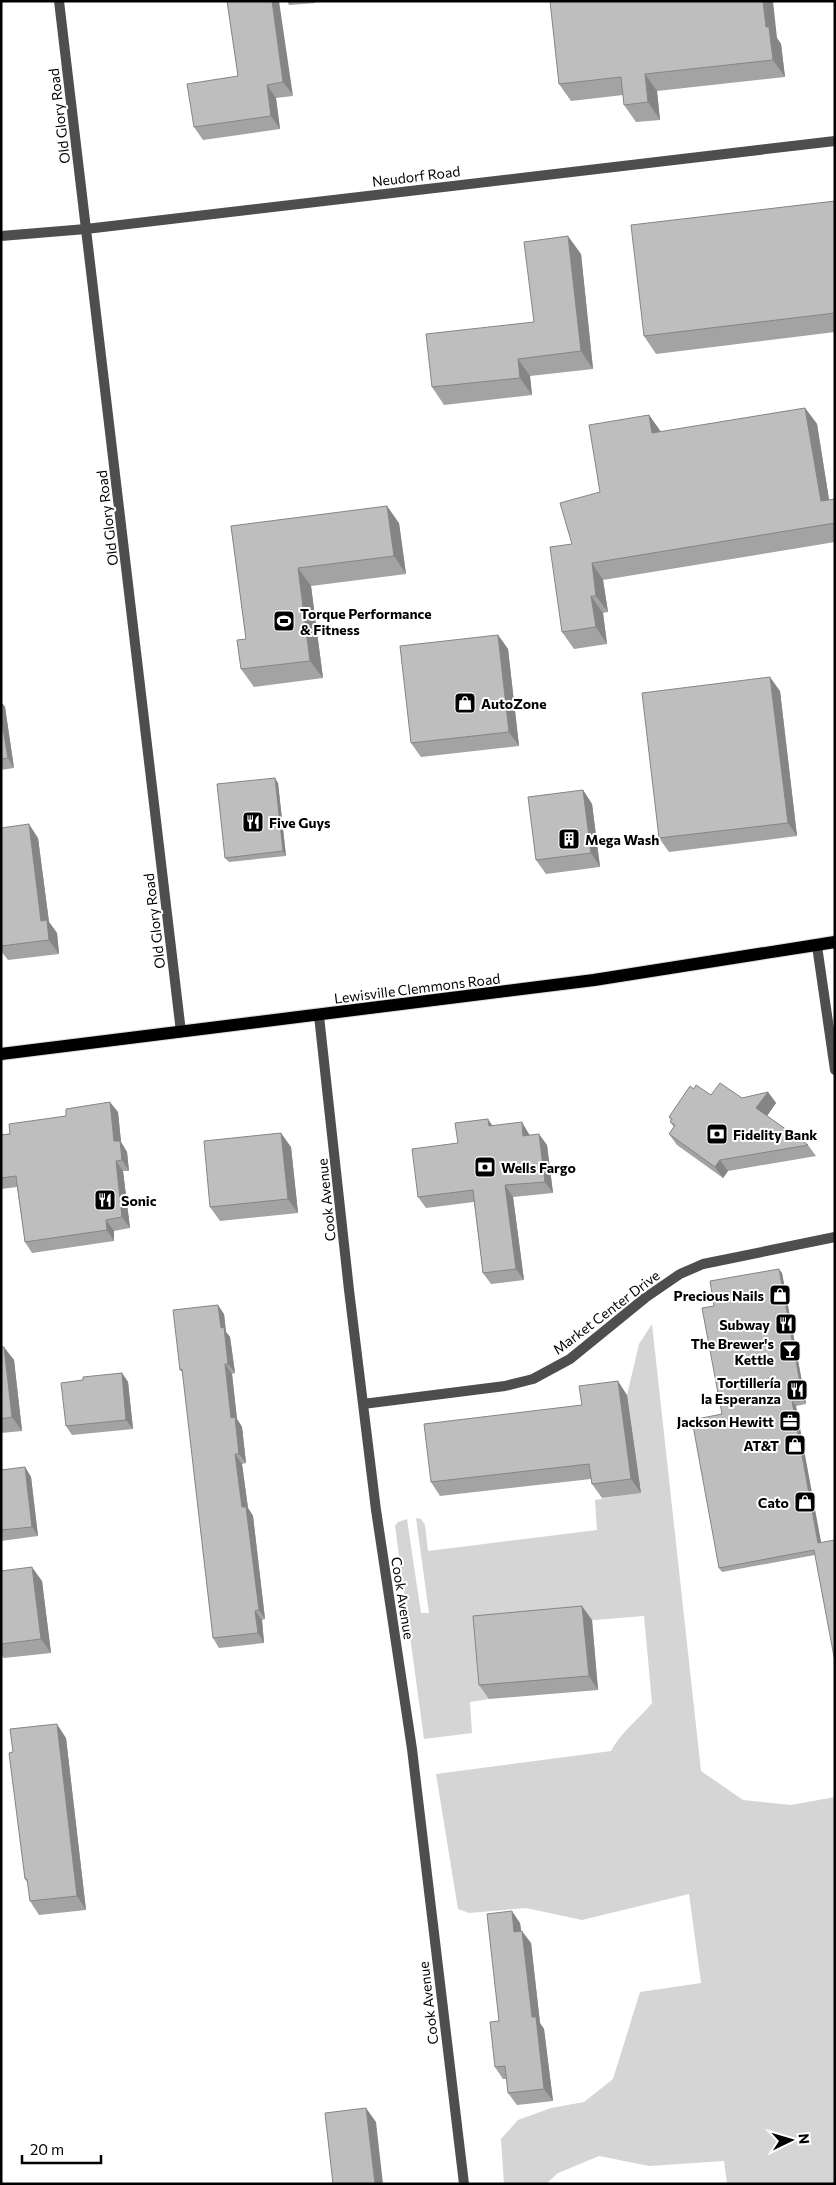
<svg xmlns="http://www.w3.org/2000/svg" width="836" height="2185" font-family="Commissioner,sans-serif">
<rect width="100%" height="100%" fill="#fff"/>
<path fill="#d5d5d5" d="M 652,1324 L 701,1771 L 743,1800 L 791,1805 L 835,1797 L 835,2184 L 727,2184 L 724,2161 L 649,2166 L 599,2156 L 558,2173 L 546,2184 L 504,2184 L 501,2139 L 518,2120 L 551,2108 L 584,2102 L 613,2079 L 640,1992 L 701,1983 L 689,1894 L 582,1920 L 526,1908 L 469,1913 L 458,1909 L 436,1774 L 611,1751 C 621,1732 638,1720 652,1703 L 644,1616 L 483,1629 L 489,1699 L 470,1702 L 472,1733 L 424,1739 L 395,1526 L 398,1522 L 407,1519 L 421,1613 L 429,1613 L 416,1518 L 421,1519 L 425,1525 L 428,1551 L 597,1530 L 595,1500 L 641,1492 L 627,1395 L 639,1344 Z"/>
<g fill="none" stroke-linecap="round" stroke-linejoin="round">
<g stroke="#dbdbdb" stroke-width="14">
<path id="primary" d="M 1,1054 L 594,980 L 835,942"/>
</g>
<path stroke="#4e4e4e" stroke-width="10" d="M 59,1 L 181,1032
M 1,236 L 86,229 L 835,141
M 817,946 L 835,1070
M 319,1016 L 349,1290 L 376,1510 L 412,1749 L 464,2184
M 363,1404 L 505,1386 L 533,1379 L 570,1359 L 645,1298 L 680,1274 L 703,1264 L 835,1237"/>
<use href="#primary" stroke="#000" stroke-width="12"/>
</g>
<path fill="#a3a3a3" d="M 227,1 L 293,96 L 276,98 L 280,129 L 203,140 L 194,127 L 238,76 Z
M 287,1 L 315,1 L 315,3 L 289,5 Z
M 777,38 L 781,44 L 785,77 L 657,91 L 660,120 L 636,122 L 624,105 L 623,95 L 571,101 L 559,84 Z
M 835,201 L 835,332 L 656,354 L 644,336 Z
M 581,254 L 593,369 L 530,376 L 532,395 L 444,405 L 432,387 L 534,322 Z
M 805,408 L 817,424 L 829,500 L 835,499 L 835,542 L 603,580 L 608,612 L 603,613 L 607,644 L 574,649 L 562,632 L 572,544 L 649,415 L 661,432 Z
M 399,523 L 406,574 L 311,586 L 323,678 L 254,687 L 241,669 L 246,639 L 231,526 Z
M 498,635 L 508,649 L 519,746 L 421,757 L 411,743 Z
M 780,691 L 797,836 L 669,852 L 659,838 Z
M 1,702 L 5,707 L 14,768 L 1,770 Z
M 278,783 L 286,856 L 229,862 L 225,858 Z
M 583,790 L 592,804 L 600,867 L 546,874 L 536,860 Z
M 1,828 L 38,838 L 49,922 L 57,933 L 59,954 L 8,960 L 1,951 Z
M 694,1089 L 711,1095 L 742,1098 L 768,1092 L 776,1103 L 767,1116 L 808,1145 L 816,1156 L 728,1171 L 723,1178 L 677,1145 L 669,1134 L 674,1127 L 670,1122 L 671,1120 L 669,1117 Z
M 118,1112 L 121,1142 L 127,1152 L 129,1171 L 123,1171 L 130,1228 L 114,1231 L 114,1241 L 32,1253 L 25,1242 L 17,1187 L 1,1189 L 1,1135 Z
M 493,1126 L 529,1134 L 530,1135 L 547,1145 L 553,1193 L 513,1197 L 524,1280 L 491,1284 L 483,1273 L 474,1202 L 426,1208 L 418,1197 L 458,1143 Z
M 291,1147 L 298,1213 L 220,1221 L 210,1207 Z
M 782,1273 L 806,1404 L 796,1406 L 815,1555 L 722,1572 L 719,1568 L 722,1414 L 714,1306 Z
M 224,1314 L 226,1332 L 230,1337 L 235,1373 L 232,1374 L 237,1419 L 242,1427 L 246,1463 L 242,1464 L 248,1508 L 253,1516 L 265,1619 L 262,1620 L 264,1643 L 219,1648 L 213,1638 L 183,1373 L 180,1370 Z
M 1,1347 L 14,1360 L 22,1431 L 1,1433 Z
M 122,1373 L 128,1382 L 133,1429 L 72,1435 L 66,1426 L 83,1380 Z
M 627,1395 L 641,1493 L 602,1498 L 592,1484 L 591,1479 L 440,1496 L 431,1482 L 582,1405 Z
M 25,1467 L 31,1477 L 38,1536 L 1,1541 L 1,1470 Z
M 1,1571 L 42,1581 L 51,1653 L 4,1658 L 1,1655 Z
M 592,1620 L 598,1690 L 489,1699 L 479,1685 Z
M 66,1738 L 86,1910 L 39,1915 L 30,1901 L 28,1883 L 25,1879 L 13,1752 Z
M 520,1923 L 521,1931 L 531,1943 L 540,2023 L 544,2029 L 553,2101 L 517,2105 L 508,2093 L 507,2079 L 503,2079 L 495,2067 L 499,2021 Z"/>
<path fill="#858585" d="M 272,1 L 279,1 L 293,96 L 283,82 Z
M 763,1 L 773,1 L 777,38 L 781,44 L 785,77 L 773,60 L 766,27 Z
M 645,74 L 657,91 L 660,120 L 648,102 Z
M 267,85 L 276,98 L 280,129 L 271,116 Z
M 568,236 L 581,254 L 593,369 L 581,351 Z
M 518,359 L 530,376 L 532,395 L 520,378 Z
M 805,408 L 817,424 L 832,518 L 821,501 Z
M 649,415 L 661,432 L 652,433 Z
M 387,506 L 399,523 L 406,574 L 394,556 Z
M 592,563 L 603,580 L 608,612 L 596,596 Z
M 298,568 L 311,586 L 323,678 L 310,661 Z
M 591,596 L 603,613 L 607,644 L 596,627 Z
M 498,635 L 508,649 L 519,746 L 509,732 Z
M 770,677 L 780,691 L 797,836 L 788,823 Z
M 1,702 L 5,707 L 14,768 L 8,758 L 1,717 Z
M 275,778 L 278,783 L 286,856 L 283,851 Z
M 583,790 L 592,804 L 600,867 L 591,853 Z
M 29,824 L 38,838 L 49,922 L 57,933 L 59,954 L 49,940 L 41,921 Z
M 768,1092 L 776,1103 L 764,1120 L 756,1108 Z
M 110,1102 L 118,1112 L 121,1142 L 127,1152 L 129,1171 L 122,1160 L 114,1141 Z
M 488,1119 L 496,1131 L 489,1126 Z
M 522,1122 L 529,1134 L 531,1147 L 523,1136 Z
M 281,1133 L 291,1147 L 298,1213 L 288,1199 Z
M 539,1134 L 547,1145 L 553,1193 L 545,1182 Z
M 720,1160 L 728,1171 L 723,1178 L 715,1167 Z
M 116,1161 L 123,1171 L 130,1228 L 122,1217 Z
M 505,1185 L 513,1197 L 524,1280 L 516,1269 Z
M 106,1220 L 114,1231 L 114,1241 L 107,1230 Z
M 779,1269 L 782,1273 L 806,1404 L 803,1399 Z
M 218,1305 L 224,1314 L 226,1332 L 230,1337 L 235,1373 L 228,1364 L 221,1328 Z
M 4,1347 L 14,1360 L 22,1431 L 12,1417 Z
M 225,1364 L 232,1374 L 237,1419 L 242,1427 L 246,1463 L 239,1454 L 231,1418 Z
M 122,1373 L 128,1382 L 133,1429 L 126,1420 Z
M 618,1381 L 627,1395 L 641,1493 L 631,1479 Z
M 792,1401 L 796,1406 L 822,1547 L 818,1543 Z
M 235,1454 L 242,1464 L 248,1508 L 253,1516 L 265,1619 L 259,1610 L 242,1507 Z
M 25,1467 L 31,1477 L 38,1536 L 32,1527 Z
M 32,1567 L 42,1581 L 51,1653 L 41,1639 Z
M 582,1606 L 592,1620 L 598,1690 L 589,1676 Z
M 255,1611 L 262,1620 L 264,1643 L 258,1633 Z
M 57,1724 L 66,1738 L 86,1910 L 77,1896 Z
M 512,1911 L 520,1923 L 523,1944 L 514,1932 Z
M 522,1931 L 531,1943 L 540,2023 L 544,2029 L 553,2101 L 544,2089 L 532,2017 Z
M 366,2108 L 376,2122 L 383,2184 L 375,2184 Z"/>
<path fill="#bebebe" stroke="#858585" d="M 227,1 L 272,1 L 283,82 L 267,85 L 271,116 L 194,127 L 187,84 L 238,76 Z
M 550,1 L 763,1 L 766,27 L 769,27 L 773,60 L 645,74 L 648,102 L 624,105 L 621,77 L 559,84 Z
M 835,201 L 835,313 L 644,336 L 631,225 Z
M 568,236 L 581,351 L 518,359 L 520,378 L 432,387 L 426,334 L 534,322 L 524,242 Z
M 805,408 L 821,501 L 835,499 L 835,523 L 592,563 L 596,596 L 591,596 L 596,627 L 562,632 L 550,547 L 572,544 L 560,503 L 600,492 L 589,425 L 649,415 L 652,433 Z
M 387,506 L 394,556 L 298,568 L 310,661 L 241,669 L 237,640 L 246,639 L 231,526 Z
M 498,635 L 509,732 L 411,743 L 400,646 Z
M 770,677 L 788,823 L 659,838 L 642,693 Z
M 1,717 L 8,758 L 1,759 Z
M 275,778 L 283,851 L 225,858 L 217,784 Z
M 583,790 L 591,853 L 536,860 L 528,797 Z
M 29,824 L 41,921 L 47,920 L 49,940 L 1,946 L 1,828 Z
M 720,1083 L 742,1098 L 768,1092 L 756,1108 L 808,1145 L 720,1160 L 715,1167 L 669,1134 L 675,1125 L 670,1122 L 672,1119 L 669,1117 L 690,1086 L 694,1089 L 696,1085 L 711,1095 Z
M 110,1102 L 114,1141 L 120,1141 L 122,1160 L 116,1161 L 122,1217 L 106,1220 L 107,1230 L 25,1242 L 16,1176 L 1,1178 L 1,1135 L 10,1134 L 9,1124 L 66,1116 L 66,1109 Z
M 488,1119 L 489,1126 L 522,1122 L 523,1136 L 539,1134 L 545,1182 L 505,1185 L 516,1269 L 483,1273 L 473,1190 L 418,1197 L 412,1149 L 458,1143 L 455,1123 Z
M 281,1133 L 288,1199 L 210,1207 L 204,1141 Z
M 779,1269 L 803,1399 L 792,1401 L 818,1543 L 835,1540 L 835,1662 L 814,1550 L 719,1568 L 692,1420 L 722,1414 L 702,1308 L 714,1306 L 710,1281 Z
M 218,1305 L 221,1328 L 224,1327 L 228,1364 L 225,1364 L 231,1418 L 235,1417 L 239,1454 L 235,1454 L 242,1507 L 246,1507 L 259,1610 L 255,1611 L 258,1633 L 213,1638 L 182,1369 L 180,1370 L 173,1310 Z
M 1,1347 L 4,1347 L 12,1417 L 1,1419 Z
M 122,1373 L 126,1420 L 66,1426 L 61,1383 L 83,1380 L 83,1377 Z
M 618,1381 L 631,1479 L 592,1484 L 589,1464 L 431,1482 L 424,1424 L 582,1405 L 579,1386 Z
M 25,1467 L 32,1527 L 1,1530 L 1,1470 Z
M 32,1567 L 41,1639 L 1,1644 L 1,1571 Z
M 582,1606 L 589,1676 L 479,1685 L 473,1616 Z
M 57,1724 L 77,1896 L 30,1901 L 27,1879 L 25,1879 L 9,1753 L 13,1752 L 10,1729 Z
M 512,1911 L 514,1932 L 522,1931 L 532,2017 L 536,2017 L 544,2089 L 508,2093 L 505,2066 L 495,2067 L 490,2022 L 499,2021 L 487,1914 Z
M 366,2108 L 375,2184 L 333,2184 L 325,2113 Z"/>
<defs>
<g id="stadium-square" transform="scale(1.125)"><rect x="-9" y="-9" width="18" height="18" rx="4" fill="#000" stroke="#fff"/><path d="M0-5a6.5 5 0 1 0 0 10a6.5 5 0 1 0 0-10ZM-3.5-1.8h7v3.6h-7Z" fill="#fff"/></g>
<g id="shop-square" transform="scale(1.125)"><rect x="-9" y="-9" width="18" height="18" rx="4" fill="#000" stroke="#fff"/><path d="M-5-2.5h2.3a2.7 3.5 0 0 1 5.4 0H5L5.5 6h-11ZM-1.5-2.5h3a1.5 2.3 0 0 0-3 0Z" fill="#fff"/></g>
<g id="restaurant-square" transform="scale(1.125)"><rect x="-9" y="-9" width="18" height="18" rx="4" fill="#000" stroke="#fff"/><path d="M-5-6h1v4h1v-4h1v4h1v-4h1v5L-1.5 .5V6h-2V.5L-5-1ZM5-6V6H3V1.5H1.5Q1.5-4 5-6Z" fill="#fff"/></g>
<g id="building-square" transform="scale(1.125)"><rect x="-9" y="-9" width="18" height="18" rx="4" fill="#000" stroke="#fff"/><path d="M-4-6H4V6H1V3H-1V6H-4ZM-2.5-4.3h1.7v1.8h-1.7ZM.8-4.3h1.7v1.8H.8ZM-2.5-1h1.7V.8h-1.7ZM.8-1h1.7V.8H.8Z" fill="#fff"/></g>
<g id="bank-square" transform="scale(1.125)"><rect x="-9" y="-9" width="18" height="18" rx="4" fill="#000" stroke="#fff"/><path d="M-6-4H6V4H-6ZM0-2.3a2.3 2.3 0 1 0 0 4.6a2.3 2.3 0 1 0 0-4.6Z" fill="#fff"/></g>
<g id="bar-square" transform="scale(1.125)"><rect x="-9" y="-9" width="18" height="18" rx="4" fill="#000" stroke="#fff"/><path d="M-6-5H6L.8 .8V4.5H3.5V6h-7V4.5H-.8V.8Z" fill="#fff"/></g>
<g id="office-square" transform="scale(1.125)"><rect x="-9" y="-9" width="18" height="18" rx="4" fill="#000" stroke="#fff"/><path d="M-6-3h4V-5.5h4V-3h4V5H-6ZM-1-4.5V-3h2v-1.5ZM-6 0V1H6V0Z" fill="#fff"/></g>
</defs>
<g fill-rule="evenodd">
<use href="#stadium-square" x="284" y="621"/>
<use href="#shop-square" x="465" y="703"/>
<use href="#restaurant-square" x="253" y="822"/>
<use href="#building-square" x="569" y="839"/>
<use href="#bank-square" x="717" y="1134"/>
<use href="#bank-square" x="485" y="1167"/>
<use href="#restaurant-square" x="105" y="1200"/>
<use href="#shop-square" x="780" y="1295"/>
<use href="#restaurant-square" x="786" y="1324"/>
<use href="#bar-square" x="790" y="1351"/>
<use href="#restaurant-square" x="797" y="1390"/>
<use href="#office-square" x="790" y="1421"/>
<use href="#shop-square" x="795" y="1445"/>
<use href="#shop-square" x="805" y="1502"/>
</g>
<g text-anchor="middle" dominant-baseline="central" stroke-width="4" stroke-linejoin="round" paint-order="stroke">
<g font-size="14" fill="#000" stroke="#fff">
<text transform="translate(59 116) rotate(-97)">Old Glory Road</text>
<text transform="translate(416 176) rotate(-7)">Neudorf Road</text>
<text transform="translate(107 518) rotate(-97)">Old Glory Road</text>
<text transform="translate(154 921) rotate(-97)">Old Glory Road</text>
<text transform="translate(417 988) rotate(-7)">Lewisville Clemmons Road</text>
<text transform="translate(326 1200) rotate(-96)">Cook Avenue</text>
<text transform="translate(606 1312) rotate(-37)">Market Center Drive</text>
<text transform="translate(403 1598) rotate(81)">Cook Avenue</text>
<text transform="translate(428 2003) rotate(-97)">Cook Avenue</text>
</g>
<g font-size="14" font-weight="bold" fill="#000" stroke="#fff" text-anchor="start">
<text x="300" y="613">Torque Performance<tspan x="300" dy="16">&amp; Fitness</tspan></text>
<text x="481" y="703">AutoZone</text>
<text x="269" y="822">Five Guys</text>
<text x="585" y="839">Mega Wash</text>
<text x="733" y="1134">Fidelity Bank</text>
<text x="501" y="1167">Wells Fargo</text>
<text x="121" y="1200">Sonic</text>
<text x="764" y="1295" text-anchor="end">Precious Nails</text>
<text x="770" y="1324" text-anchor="end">Subway</text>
<text x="774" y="1343" text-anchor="end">The Brewer's<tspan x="774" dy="16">Kettle</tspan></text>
<text x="781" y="1382" text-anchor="end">Tortillería<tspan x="781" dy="16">la Esperanza</tspan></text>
<text x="774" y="1421" text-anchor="end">Jackson Hewitt</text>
<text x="779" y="1445" text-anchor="end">AT&amp;T</text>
<text x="789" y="1502" text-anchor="end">Cato</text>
</g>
</g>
<rect width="836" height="2185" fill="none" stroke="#000000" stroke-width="5"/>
<g transform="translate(791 2140) rotate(85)" stroke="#ffffff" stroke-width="4" paint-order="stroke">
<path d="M0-4L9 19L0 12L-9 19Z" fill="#000000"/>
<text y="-8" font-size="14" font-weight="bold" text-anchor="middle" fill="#000000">N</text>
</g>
<path d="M22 2155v8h79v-8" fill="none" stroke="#000000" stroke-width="2.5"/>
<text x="30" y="2155" font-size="15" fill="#000000" stroke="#ffffff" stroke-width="4" paint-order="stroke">20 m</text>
</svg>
